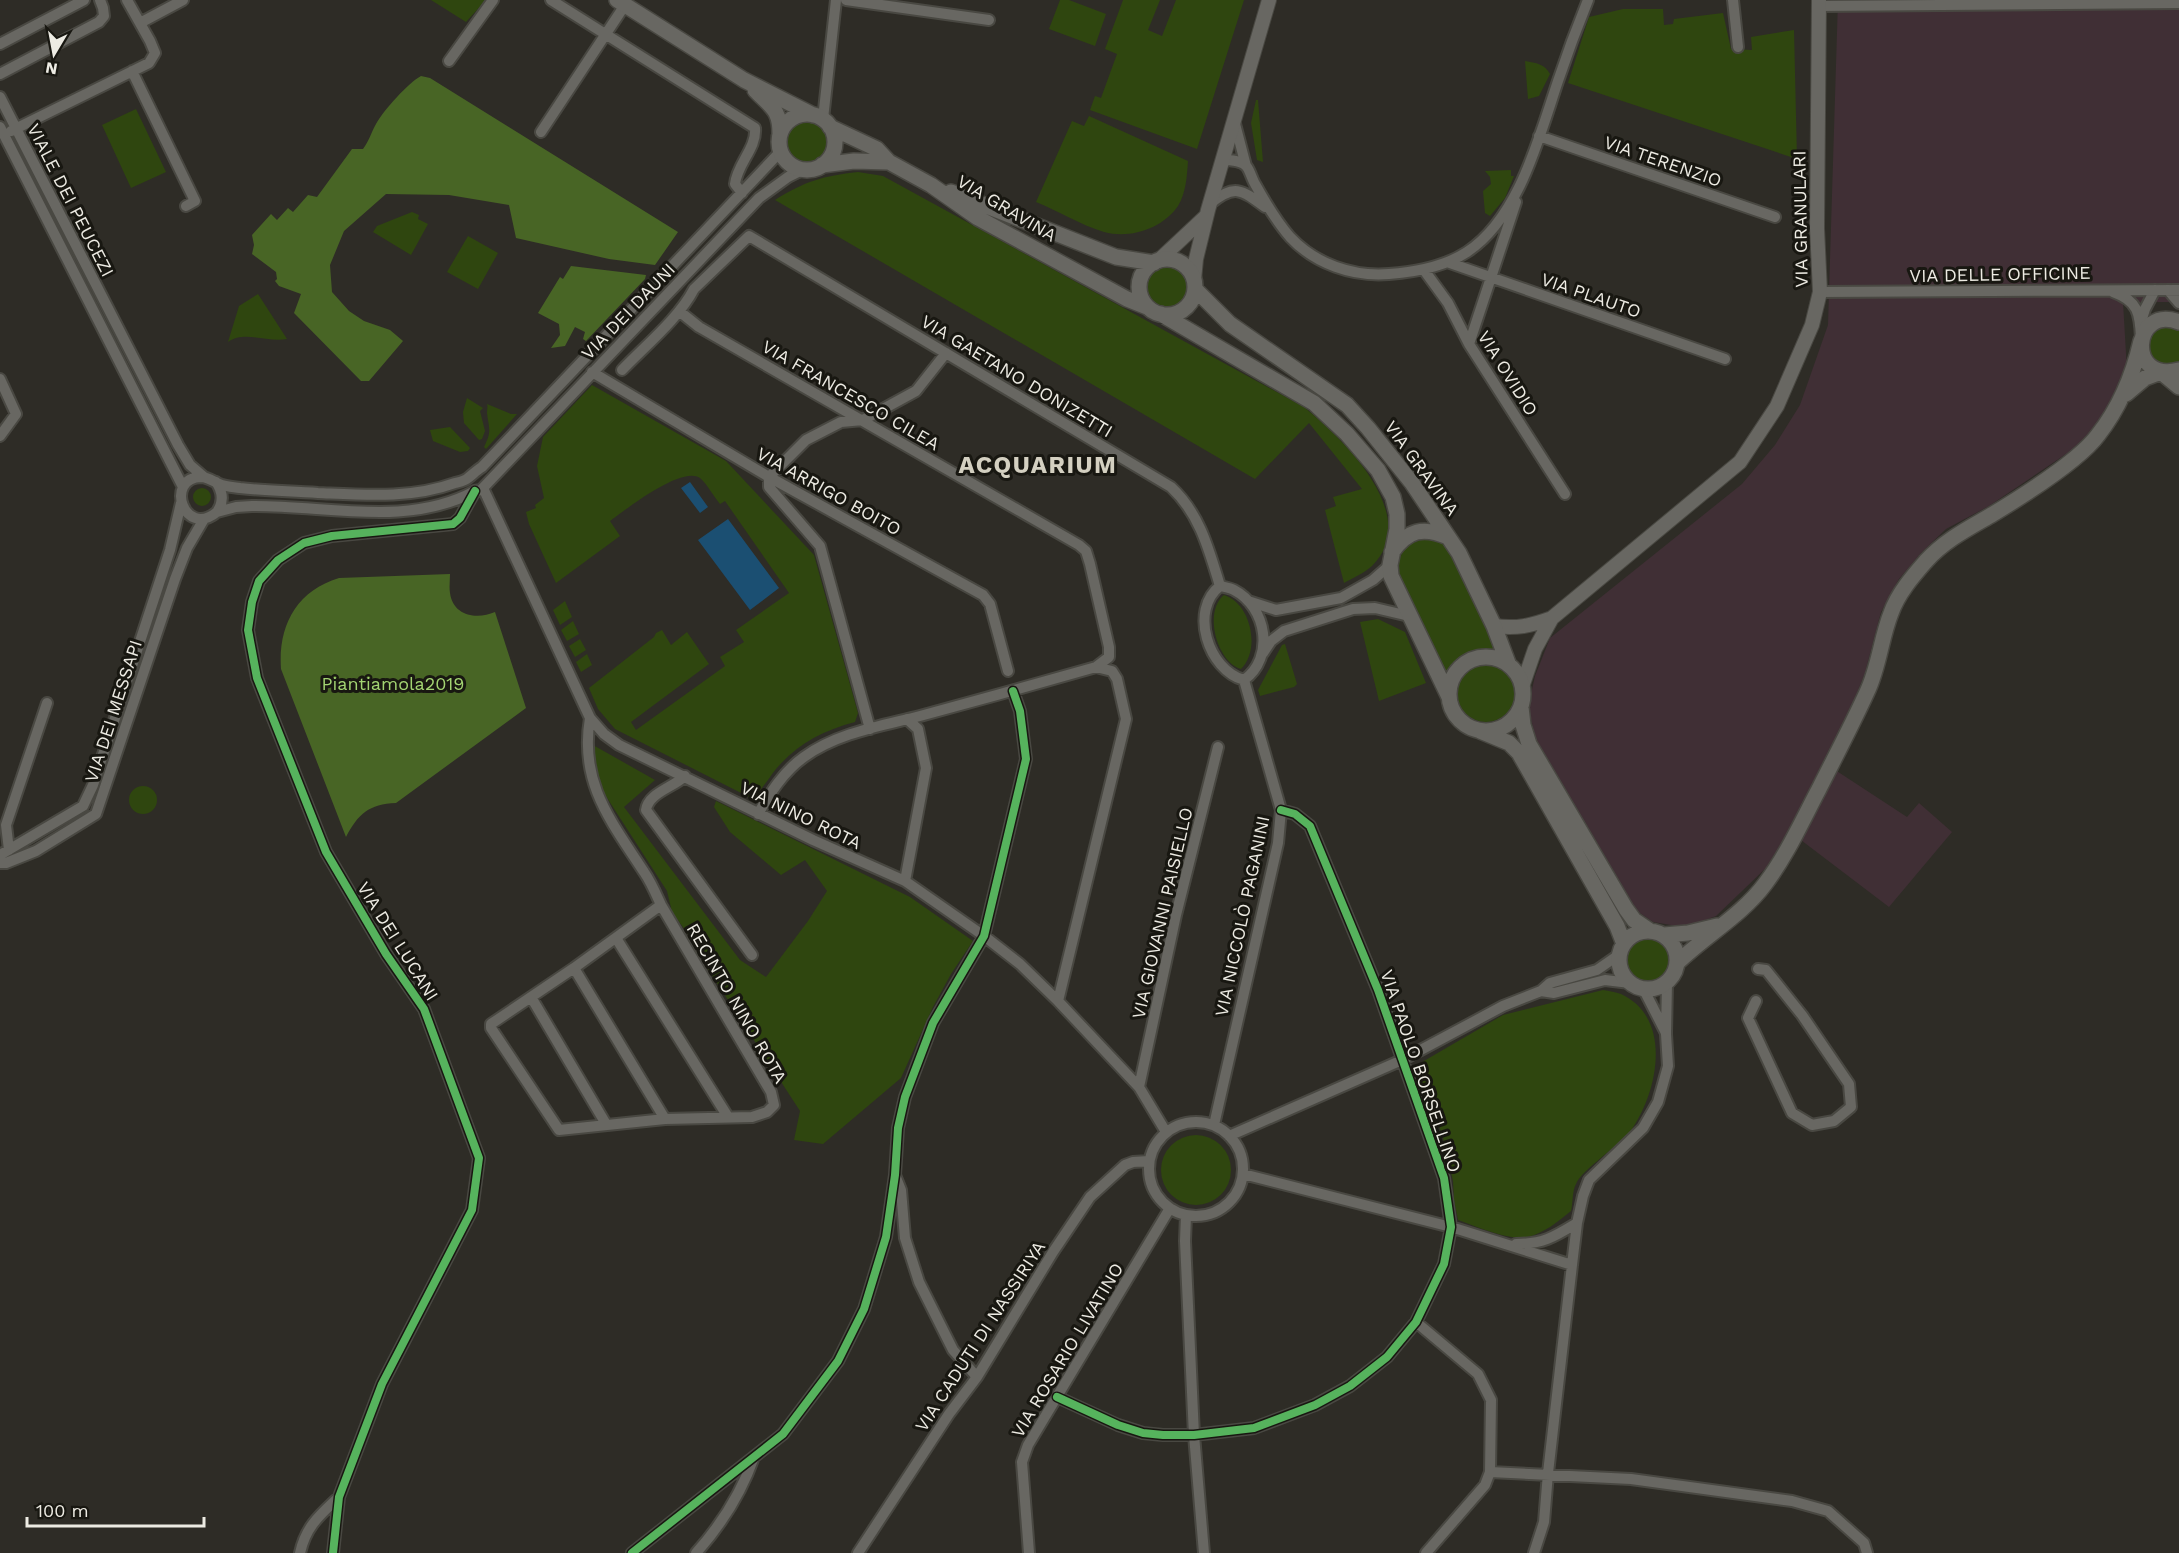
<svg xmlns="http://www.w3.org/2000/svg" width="2179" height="1553" font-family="'Work Sans',sans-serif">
<rect width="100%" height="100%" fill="#2e2c26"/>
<path fill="#402f35" d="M 1838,0 L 2179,0 L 2179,302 L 2123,302 L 2127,371 L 2097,425 L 2072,450 L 1989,506 L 1946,529 L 1921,553 L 1899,579 L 1881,612 L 1865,673 L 1850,711 L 1823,762 L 1907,817 L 1919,803 L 1952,832 L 1889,907 L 1789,831 L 1766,868 L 1716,916 L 1692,925 L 1677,926 L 1653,922 L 1637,911 L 1536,739 L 1528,707 L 1535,676 L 1550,638 L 1742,484 L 1775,445 L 1800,405 L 1828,325 Z"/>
<path fill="#2f460f" d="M 431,0 L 486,0 L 466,22 Z
M 1060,0 L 1069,0 L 1106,14 L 1095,46 L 1049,29 Z
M 1123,0 L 1160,0 L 1148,30 L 1162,36 L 1176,0 L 1244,0 L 1197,149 L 1090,110 L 1095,96 L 1101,98 L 1117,54 L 1105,49 Z
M 1623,9 L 1663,9 L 1664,25 L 1673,24 L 1674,19 L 1723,13 L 1731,49 L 1752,50 L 1751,37 L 1794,30 L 1797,159 L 1568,83 L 1589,17 Z
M 1525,61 C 1536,63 1545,64 1550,74 L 1539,96 L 1528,99 Z
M 1256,100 L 1258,100 L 1263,162 L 1257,160 L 1251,123 Z
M 136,109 L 166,172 L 131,188 L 102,125 Z
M 1089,116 L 1188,161 C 1187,176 1186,193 1178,206 C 1162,229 1130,239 1104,232 C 1081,225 1058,211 1036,202 L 1072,121 L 1084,126 Z
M785 142a22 22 0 1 1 44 0a22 22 0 1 1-44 0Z
M 1511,170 L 1511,176 L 1514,176 L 1505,198 L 1490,216 L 1485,213 L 1483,191 L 1491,184 L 1490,177 L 1485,171 Z
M 858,172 L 883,176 L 1304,407 C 1342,438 1423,515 1372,566 C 1364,573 1353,578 1344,583 L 1325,510 L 1336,506 L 1333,497 L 1362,489 L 1309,423 L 1255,479 L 775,200 C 805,181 823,176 858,172 Z
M 412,212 L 419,215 L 418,219 L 428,224 L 411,255 L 373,232 L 377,226 Z
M 468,236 L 498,253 L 478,289 L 447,272 Z
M1147 287a20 20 0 1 1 40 0a20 20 0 1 1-40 0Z
M 258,294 L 287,339 C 267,343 245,330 228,342 L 239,306 Z
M 2159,326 L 2179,328 L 2179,364 C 2164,369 2156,364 2147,352 L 2152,331 Z
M 592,385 L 726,461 L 814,555 L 858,713 L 855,722 C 824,730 797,744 776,769 C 768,779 761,792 751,798 L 615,729 L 598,709 L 589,688 L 654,637 L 656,633 L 662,630 L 671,645 L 687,632 L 709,664 L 631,722 L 636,730 L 725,666 L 720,657 L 744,642 L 736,630 L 789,593 L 725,501 L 720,504 C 714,497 707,484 700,478 C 682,465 625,510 610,521 L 620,536 L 556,583 L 529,524 L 526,512 L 536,508 L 535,505 L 544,498 L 537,466 L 543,437 Z
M 467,398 L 483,408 L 480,411 L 485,431 L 482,439 L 479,440 L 464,423 L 463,412 Z
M 487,404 L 511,414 L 517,414 L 486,449 L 484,447 C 492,431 489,429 487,413 C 487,410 488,407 487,404 Z
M 450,427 L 470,448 L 468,451 L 460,452 L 433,441 L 430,430 Z
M193 497a9 9 0 1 1 18 0a9 9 0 1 1-18 0Z
M 1427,538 L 1442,542 L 1452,554 L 1497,652 C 1471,651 1459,656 1446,679 L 1396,574 L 1397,564 L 1406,545 Z
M 1224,595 C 1251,603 1261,650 1241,669 C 1217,662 1203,612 1224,595 Z
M 565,601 L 572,617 L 560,625 L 553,610 Z
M 1378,619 L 1405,632 L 1426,683 L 1379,701 L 1360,622 Z
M 573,621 L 579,634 L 567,641 L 561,630 Z
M 580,639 L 586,650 L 575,657 L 569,646 Z
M 1285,644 L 1297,684 L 1294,687 L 1260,696 L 1258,690 L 1282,645 Z
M 587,654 L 592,665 L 581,672 L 576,662 Z
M1457 693a29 29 0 1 1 58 0a29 29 0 1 1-58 0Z
M 593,745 L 655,780 L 624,807 L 740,960 L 766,977 L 808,921 L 827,891 L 805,860 L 781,875 L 730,832 L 714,807 L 716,801 L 910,897 L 973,941 L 951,974 L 933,1007 L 901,1078 L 823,1144 L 794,1140 L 800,1111 L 704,963 L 706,959 L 672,912 L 667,891 L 600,787 Z
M129 800a14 14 0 1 1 28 0a14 14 0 1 1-28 0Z
M1625 959a23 23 0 1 1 46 0a23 23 0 1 1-46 0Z
M 1603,990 C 1609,991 1616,992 1621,994 C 1673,1018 1658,1091 1632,1129 C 1620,1146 1582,1169 1576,1184 C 1572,1191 1573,1203 1571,1211 C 1559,1221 1543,1234 1527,1237 C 1510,1241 1475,1226 1458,1220 L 1454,1200 L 1453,1181 L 1442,1134 L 1425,1092 L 1417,1065 L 1503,1015 Z
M1161 1170a35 35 0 1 1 70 0a35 35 0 1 1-70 0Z"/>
<path fill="#486525" d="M 421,76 L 430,78 L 678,232 L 655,265 L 609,259 L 516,238 L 509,205 L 449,195 L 386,194 L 344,231 L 330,265 L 332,292 L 349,311 L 364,321 L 390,330 L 403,341 L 369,381 L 361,381 L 294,313 L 301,294 L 279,286 L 275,281 L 277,279 L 276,272 L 252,254 L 254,245 L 252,235 L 271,214 L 277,220 L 288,208 L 293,212 L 308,195 L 317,197 L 352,149 L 363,149 C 369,141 371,133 376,124 C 383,111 409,82 421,76 Z
M 571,266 L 646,275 L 645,279 L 586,341 L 583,339 L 585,332 L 575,327 L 565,346 L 551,348 L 560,335 L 559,324 L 538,313 L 560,277 L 563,279 Z
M 450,574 C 450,580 449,587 450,593 C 453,616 477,620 495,612 L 526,708 L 396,803 C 369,804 358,814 346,837 L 281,669 C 278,626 296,591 339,578 Z"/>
<path fill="#1b4f72" d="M 690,482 L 708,507 L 700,513 L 681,488 Z
M 728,519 L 779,588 L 750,610 L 698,540 Z"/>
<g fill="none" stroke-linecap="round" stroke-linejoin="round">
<g stroke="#494842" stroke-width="14">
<path id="minor" d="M 551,0 L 755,128 C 757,148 737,164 735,184 L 742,193
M 846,0 L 989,20
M 1733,0 L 1738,47
M 1819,6 L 2179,3
M 140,23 L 183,0
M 0,44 L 84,0
M 449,61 L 493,0
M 132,71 L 195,201 L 186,206
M 0,74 L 99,22 L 104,16 L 103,8 L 100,0
M 0,97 L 178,445 L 190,465 L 204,477
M 823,119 L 836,0
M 1234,120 L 1246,166
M 0,127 L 183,487
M 11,131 L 149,63 L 155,53 L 150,41 L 127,0
M 541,132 L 625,5
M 1539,136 L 1775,217
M 1222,160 C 1230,160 1242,160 1247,167 C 1250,171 1252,179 1255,184 C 1265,202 1276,221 1290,237 C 1315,264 1353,277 1389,274 C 1416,272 1444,267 1467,252 C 1519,218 1539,137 1558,81 C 1567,54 1577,27 1588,0
M 1210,204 C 1234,184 1241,189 1265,207
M 1447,262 L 1725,359
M 1424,270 L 1448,303 L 1469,344 L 1565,494
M 2168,290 L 2179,303
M 1820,292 L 2179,290
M 2113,292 C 2138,301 2140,313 2141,338
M 679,311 L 699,327 L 1079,545 L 1086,551 L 1090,564 L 1109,647 L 1109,657 L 1096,667 C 1037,684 979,700 920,716 C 881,726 837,733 804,757 C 784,771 770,793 758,814
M 2141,322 L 2145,309 L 2155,290
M 1469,344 L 1516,202
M 622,370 C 645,346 679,318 694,289 L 749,236 L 1171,487 C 1200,514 1209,550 1220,586
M 592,372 L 769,477 L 983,595 L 990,604 L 1008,671
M 0,379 L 16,414 L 0,436
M 216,482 C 223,492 224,502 217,512 C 184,539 164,478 201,477 C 209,477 215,483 222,485 C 228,487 234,487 240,488 C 266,491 292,491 318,493 C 364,495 411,499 455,483 C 459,482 465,481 468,478 C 472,475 477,470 482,467 L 780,152
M 483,488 L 590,718 L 604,734 L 619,745 L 813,840 L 905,881 L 984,936 L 1020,964 L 1058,1001 L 1139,1087 L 1166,1132
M 217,512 L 236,507 L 252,506 C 326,505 407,528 475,491 L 481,490 L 759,198 L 788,177 L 802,170
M 1220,586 C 1224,587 1230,588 1234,590 C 1267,607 1275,658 1244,680 C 1208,670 1189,610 1220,586 Z
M 1248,601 L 1276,610 L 1341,598 L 1373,580 L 1390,565
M 1263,653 L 1271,641 L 1284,631 L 1353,609 L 1375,608 L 1409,616
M 590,718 C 579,783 611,821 644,872 C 651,882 656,894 661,905 L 771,1092 L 774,1105 L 767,1112 L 752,1117 L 665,1119 L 559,1130 L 491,1028 L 491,1024 L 574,968 L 661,905
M 870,729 L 820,546 L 769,487 L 769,477 L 806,440 L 841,422 L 863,420 L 916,391 L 946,353
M 685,776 C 674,787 648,793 646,810 L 752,955
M 9,850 L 6,825 L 47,703
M 0,855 L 83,806 L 93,785 L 170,550 L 181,503
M 0,863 L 6,863 L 36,851 L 96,814 L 175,579 L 187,548 L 204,519
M 905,881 L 926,768 L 918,729 L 907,719
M 616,938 L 728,1117
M 574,968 L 665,1119
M 1643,988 L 1666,1033
M 1541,991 L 1554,993 L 1605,980 L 1630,983
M 531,997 L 606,1124
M 1058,1001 L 1126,719 L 1117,679 L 1112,671 L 1096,667
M 1756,1001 L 1748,1018 L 1792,1113 L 1812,1125 L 1834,1121 L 1851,1107 L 1849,1084 L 1802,1015 L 1766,970 L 1758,969
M 1139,1087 L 1176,915 L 1218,747
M1149 1169a47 47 0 1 1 94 0a47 47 0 1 1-94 0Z
M 1214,1125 L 1278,843 L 1281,810 L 1244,680
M 1229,1136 L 1402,1060 L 1503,1006 L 1541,991 L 1550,983 L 1597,970 L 1620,954
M 1243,1174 L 1451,1227 L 1572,1265
M 895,1175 L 901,1190 L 905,1238 L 919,1282 L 953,1350 L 977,1377
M 1186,1215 L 1185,1241 L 1194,1435 L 1204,1553
M 1516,1244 C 1543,1244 1554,1237 1577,1223
M 1416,1322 L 1478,1374 L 1491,1400 L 1490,1472 L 1485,1485 L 1426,1553
M 1057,1397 L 1118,1425 L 1143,1433 L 1163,1435 L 1194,1435 L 1254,1428 L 1315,1405 L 1350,1386 L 1387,1357 L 1416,1322 L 1444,1264 L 1451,1227 L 1444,1178 L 1378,990 L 1310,826 L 1295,814 L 1281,810
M 1490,1472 L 1631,1479 L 1792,1501 L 1828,1511 L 1864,1543 L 1867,1553
M 300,1553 C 306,1526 320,1515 339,1497
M 333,1553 L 339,1497 L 382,1384 L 472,1210 L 479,1158 L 424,1009 L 386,954 L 326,852 L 257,678 L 248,630 L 252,602 L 259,581 L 278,560 L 304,543 L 332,536 L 453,524 L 460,518 L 475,491
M 632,1553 L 783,1434 L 838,1361 L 864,1309 L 886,1237 L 895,1175 L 898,1128 L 905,1097 L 933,1023 L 984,936 L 1026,759 L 1020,711 L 1013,691
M 696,1553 C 722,1524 741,1494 754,1457
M 858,1553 L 949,1414 L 977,1377 L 1053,1252 L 1090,1197 L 1125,1165 L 1133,1162 L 1149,1161
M 1029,1553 L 1022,1462 L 1028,1445 L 1170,1208
M 1534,1553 L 1544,1522 L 1548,1473 L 1572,1265 L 1577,1223 L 1583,1196 L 1589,1180 L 1643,1128 L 1658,1102 L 1668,1066 L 1666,1034 L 1667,982"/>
</g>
<g stroke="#494842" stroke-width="16">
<path id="tertiary" d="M 1158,261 L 1205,217
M 1194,280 L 1196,259 L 1208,210 L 1269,0
M 1494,626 C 1517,629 1530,626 1552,618
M 1523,684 L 1535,649 L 1552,618 L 1740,462 L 1777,406 L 1812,325 L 1820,292 L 1817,228 L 1819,0"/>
</g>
<g stroke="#494842" stroke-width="18">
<path id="secondary" d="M 617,0 L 744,80 L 813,115
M 755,90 C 771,107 780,109 780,134
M779 142a28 28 0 1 1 56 0a28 28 0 1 1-56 0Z
M 830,127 L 877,149 L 889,162 L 931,185 L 978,218 L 1127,299 L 1147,307
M 822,165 L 854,161 L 889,162
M 951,192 L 1116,257 L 1154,263
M1139 287a28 28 0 1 1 56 0a28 28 0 1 1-56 0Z
M 1195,289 L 1230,324 L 1347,405 L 1368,428 L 1412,483 L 1459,553 L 1494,626 L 1508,663
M 1161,314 L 1314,403 L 1347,434 L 1378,470 L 1393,497 L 1397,514 L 1397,529 L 1390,565 L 1391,576 L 1449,697
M 2179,322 C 2132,304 2126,384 2179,370
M 2126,394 L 2145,378 L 2161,372 L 2179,387
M 1392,552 C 1408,530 1423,526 1448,537
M1449 694a37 37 0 1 1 74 0a37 37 0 1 1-74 0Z
M 1521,707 L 1523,725 L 1529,744 L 1626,909 L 1634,920 L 1650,931
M 1480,731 L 1509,743 L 1519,753 L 1617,926 L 1624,944
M1619 960a29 29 0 1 1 58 0a29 29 0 1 1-58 0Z
M 1664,935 L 1688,933 L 1717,926
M 1677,963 C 1705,936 1743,914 1765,884 C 1787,855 1802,821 1819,789 C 1835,757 1852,725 1867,692 C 1879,667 1881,638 1891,613 C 1898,593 1913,576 1926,561 C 1945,540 1969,528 1993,514 C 2021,497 2079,461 2098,435 C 2120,407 2133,375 2141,341"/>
</g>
<use href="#minor" stroke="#686762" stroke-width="10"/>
<use href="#tertiary" stroke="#686762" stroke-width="14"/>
<use href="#secondary" stroke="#686762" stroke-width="15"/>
<g stroke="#181711" stroke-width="11">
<path id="cycleway" d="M 1057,1397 L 1118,1425 L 1143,1433 L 1163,1435 L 1194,1435 L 1254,1428 L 1315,1405 L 1350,1386 L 1387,1357 L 1416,1322 L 1444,1264 L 1451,1227 L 1444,1178 L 1378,990 L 1310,826 L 1295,814 L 1281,810
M 333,1553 L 339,1497 L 382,1384 L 472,1210 L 479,1158 L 424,1009 L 386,954 L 326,852 L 257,678 L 248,630 L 252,602 L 259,581 L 278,560 L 304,543 L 332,536 L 453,524 L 460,518 L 475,491
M 632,1553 L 783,1434 L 838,1361 L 864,1309 L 886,1237 L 895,1175 L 898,1128 L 905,1097 L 933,1023 L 984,936 L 1026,759 L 1020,711 L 1013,691"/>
</g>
<use href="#cycleway" stroke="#56b35d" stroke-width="8"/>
</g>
<g text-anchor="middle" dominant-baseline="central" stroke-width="6" stroke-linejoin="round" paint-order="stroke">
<g font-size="18" fill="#edebe3" stroke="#181711">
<text transform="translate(1663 161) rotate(19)">VIA TERENZIO</text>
<text transform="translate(71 200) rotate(63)">VIALE DEI PEUCEZI</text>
<text transform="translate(1007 208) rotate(31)">VIA GRAVINA</text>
<text transform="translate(1800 219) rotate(-91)">VIA GRANULARI</text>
<text transform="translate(2000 274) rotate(-1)">VIA DELLE OFFICINE</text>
<text transform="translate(1591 295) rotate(19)">VIA PLAUTO</text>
<text transform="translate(628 311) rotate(-46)">VIA DEI DAUNI</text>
<text transform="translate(1508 373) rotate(58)">VIA OVIDIO</text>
<text transform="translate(1017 376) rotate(31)">VIA GAETANO DONIZETTI</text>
<text transform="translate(851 395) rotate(30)">VIA FRANCESCO CILEA</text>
<text transform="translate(1422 468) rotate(54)">VIA GRAVINA</text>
<text transform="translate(829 491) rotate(29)">VIA ARRIGO BOITO</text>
<text transform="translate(113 711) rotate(-72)">VIA DEI MESSAPI</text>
<text transform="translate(801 815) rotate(26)">VIA NINO ROTA</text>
<text transform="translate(1162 913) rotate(-77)">VIA GIOVANNI PAISIELLO</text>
<text transform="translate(1242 916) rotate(-78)">VIA NICCOLÒ PAGANINI</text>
<text transform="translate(398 941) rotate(58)">VIA DEI LUCANI</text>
<text transform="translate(737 1003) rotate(60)">RECINTO NINO ROTA</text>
<text transform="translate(1421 1071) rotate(71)">VIA PAOLO BORSELLINO</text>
<text transform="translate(980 1336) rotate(-57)">VIA CADUTI DI NASSIRIYA</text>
<text transform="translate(1067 1350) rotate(-59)">VIA ROSARIO LIVATINO</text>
</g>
<g font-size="18" fill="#a3d472" stroke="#181711">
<text x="393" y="683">Piantiamola2019</text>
</g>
<g font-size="24" font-weight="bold" letter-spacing="1.5" fill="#d4d0c1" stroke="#181711">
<text x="1038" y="465">ACQUARIUM</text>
</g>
</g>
<g transform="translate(54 54) rotate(190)" stroke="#181711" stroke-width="4.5" paint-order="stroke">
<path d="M0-4.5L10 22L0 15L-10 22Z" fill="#edebe3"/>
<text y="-9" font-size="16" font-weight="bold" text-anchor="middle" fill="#edebe3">N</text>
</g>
<path d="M27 1517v9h177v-9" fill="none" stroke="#edebe3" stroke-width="3"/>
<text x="36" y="1517" font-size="18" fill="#edebe3" stroke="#181711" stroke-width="4.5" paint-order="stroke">100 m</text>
</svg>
